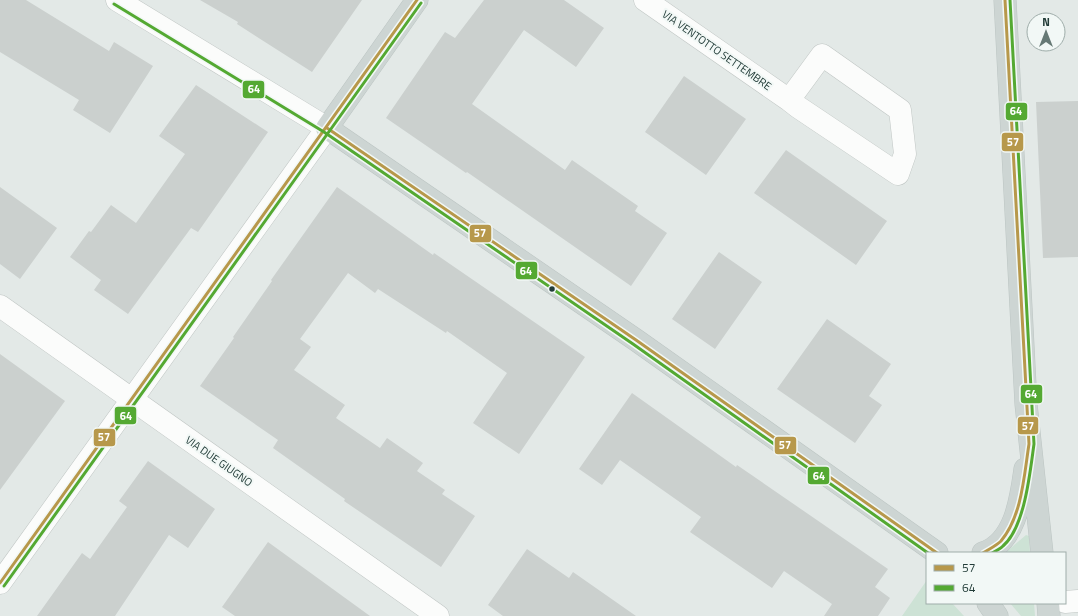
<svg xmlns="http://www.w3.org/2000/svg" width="1078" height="616" font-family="'Titillium Web',sans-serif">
<rect width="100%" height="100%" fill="#e3e9e7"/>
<path fill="#cde2d5" d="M 1026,535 L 1029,536 L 1030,553 L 1005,553 Z
M 927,580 L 927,603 L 952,603 L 964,616 L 902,616 Z
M 1010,603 L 1034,603 L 1035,616 L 1021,616 Z"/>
<path fill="#cbd0ce" d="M 0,0 L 26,0 L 109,51 L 114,42 L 153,66 L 110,133 L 73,110 L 79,100 L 0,52 Z
M 200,0 L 362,0 L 312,72 L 237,24 L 238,22 Z
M 484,0 L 564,0 L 604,28 L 576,67 L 524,30 L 472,104 L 565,170 L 572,160 L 638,206 L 635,211 L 667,233 L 631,286 L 467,172 L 466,173 L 386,118 L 445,32 L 455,38 Z
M 684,76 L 746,119 L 706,175 L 645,132 Z
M 196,85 L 268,132 L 198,232 L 191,228 L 128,314 L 94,290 L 101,280 L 70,257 L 89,231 L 91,232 L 111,205 L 136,223 L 185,154 L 159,136 Z
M 1078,101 L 1078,257 L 1043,258 L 1036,102 Z
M 786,150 L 887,221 L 856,265 L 754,193 Z
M 0,187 L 57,228 L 20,279 L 0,264 Z
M 337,187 L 433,255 L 434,253 L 585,357 L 519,454 L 473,423 L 507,373 L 447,331 L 446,333 L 378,289 L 375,293 L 348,273 L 300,339 L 311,347 L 294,370 L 345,405 L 336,418 L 380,448 L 387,438 L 423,463 L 417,471 L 445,490 L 442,494 L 475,516 L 441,567 L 344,501 L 345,499 L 273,448 L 278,440 L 200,386 L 234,338 L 233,337 L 272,281 L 271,280 Z
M 719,252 L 762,282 L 715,349 L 672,319 Z
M 827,319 L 891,364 L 869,396 L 882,405 L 855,443 L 777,389 Z
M 0,354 L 65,401 L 0,490 Z
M 632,393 L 736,467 L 737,465 L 888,569 L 875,587 L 890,598 L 878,616 L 824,616 L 832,604 L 784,571 L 772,588 L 690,532 L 701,517 L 620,460 L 602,485 L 579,469 Z
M 148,461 L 215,509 L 188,548 L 169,535 L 115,616 L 37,616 L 82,553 L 90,559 L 127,507 L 119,501 Z
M 268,542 L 370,616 L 235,616 L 222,607 Z
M 527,549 L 569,578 L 573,572 L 636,616 L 503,616 L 488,605 Z"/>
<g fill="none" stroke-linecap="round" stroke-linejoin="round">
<g stroke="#c0c6c4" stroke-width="23">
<path id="minor" d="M 645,0 L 789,100 L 798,107 L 898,174 L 905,154 L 900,110 L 822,55 L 789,100
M 0,306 L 438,616
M 0,583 L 327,128 L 117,0
M 1065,602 L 1078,601"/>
</g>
<g stroke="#bcc5c3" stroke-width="23">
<path id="major" d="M 417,0 L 327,128 L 636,340 L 937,553
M 1005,0 L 1026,404 L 1042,553
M 983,553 C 1016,542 1021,497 1025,469
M 988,603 L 997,616
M 1048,603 L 1049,616"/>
</g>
<use href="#minor" stroke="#fbfcfb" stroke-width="22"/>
<use href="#major" stroke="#cdd5d3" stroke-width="22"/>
<g stroke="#f2f8f6" stroke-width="6">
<path id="bus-1" d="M 327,128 L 636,340 L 937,553
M 983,553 C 989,549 996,546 1001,541 C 1022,516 1024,476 1029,444 L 1005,0
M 0,583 L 417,0"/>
</g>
<g stroke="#f2f8f6" stroke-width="6">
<path id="bus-2" d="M 114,4 L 324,132 L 633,344 L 928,553
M 992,553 C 996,551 1000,549 1003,546 C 1025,527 1030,472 1034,444 L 1010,0
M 4,586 L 421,3"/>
</g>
<use href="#bus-1" stroke="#b7984b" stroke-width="3"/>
<use href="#bus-2" stroke="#54a932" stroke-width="3"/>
</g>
<circle fill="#223c38" stroke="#f2f8f6" stroke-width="1.5" cx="552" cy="289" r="3.5"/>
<g text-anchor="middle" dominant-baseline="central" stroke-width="4" stroke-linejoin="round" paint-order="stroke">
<g font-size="11" fill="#223c38" stroke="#f2f8f6">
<text transform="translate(717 50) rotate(35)">VIA VENTOTTO SETTEMBRE</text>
<text transform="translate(219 461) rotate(35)">VIA DUE GIUGNO</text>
</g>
</g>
<g stroke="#f2f8f6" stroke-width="1.5">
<rect x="242" y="80" width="23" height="19" rx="4" fill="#54a932"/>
<rect x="1005" y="102" width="23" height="19" rx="4" fill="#54a932"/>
<rect x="1001" y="132" width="23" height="20" rx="4" fill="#b7984b"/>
<rect x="469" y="224" width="23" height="19" rx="4" fill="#b7984b"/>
<rect x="515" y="261" width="23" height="19" rx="4" fill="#54a932"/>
<rect x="1020" y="384" width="23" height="20" rx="4" fill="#54a932"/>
<rect x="114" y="406" width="23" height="19" rx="4" fill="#54a932"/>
<rect x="1017" y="416" width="22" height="19" rx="4" fill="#b7984b"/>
<rect x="93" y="428" width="23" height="19" rx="4" fill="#b7984b"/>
<rect x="774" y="436" width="23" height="19" rx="4" fill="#b7984b"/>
<rect x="807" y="466" width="23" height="19" rx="4" fill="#54a932"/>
</g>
<g font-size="11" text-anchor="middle" font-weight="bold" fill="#fff">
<text x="254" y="93">64</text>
<text x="1016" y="115">64</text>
<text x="1013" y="146">57</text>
<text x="480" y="237">57</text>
<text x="526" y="275">64</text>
<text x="1031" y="398">64</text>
<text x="126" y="420">64</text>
<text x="1028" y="430">57</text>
<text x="104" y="441">57</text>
<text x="785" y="449">57</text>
<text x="819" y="480">64</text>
</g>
<rect x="926" y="552" width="140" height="52" fill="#f2f8f6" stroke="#9fadaa"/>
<rect x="934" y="565" width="20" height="6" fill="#b7984b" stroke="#9fadaa"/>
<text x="962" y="572" font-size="12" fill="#223c38">57</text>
<rect x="934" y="585" width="20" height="6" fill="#54a932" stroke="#9fadaa"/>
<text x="962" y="592" font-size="12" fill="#223c38">64</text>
<g transform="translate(1046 32)"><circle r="19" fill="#f2f8f6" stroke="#9fadaa"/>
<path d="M0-3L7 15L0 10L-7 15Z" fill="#667975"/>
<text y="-6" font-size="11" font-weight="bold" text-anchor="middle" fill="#223c38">N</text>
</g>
</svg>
